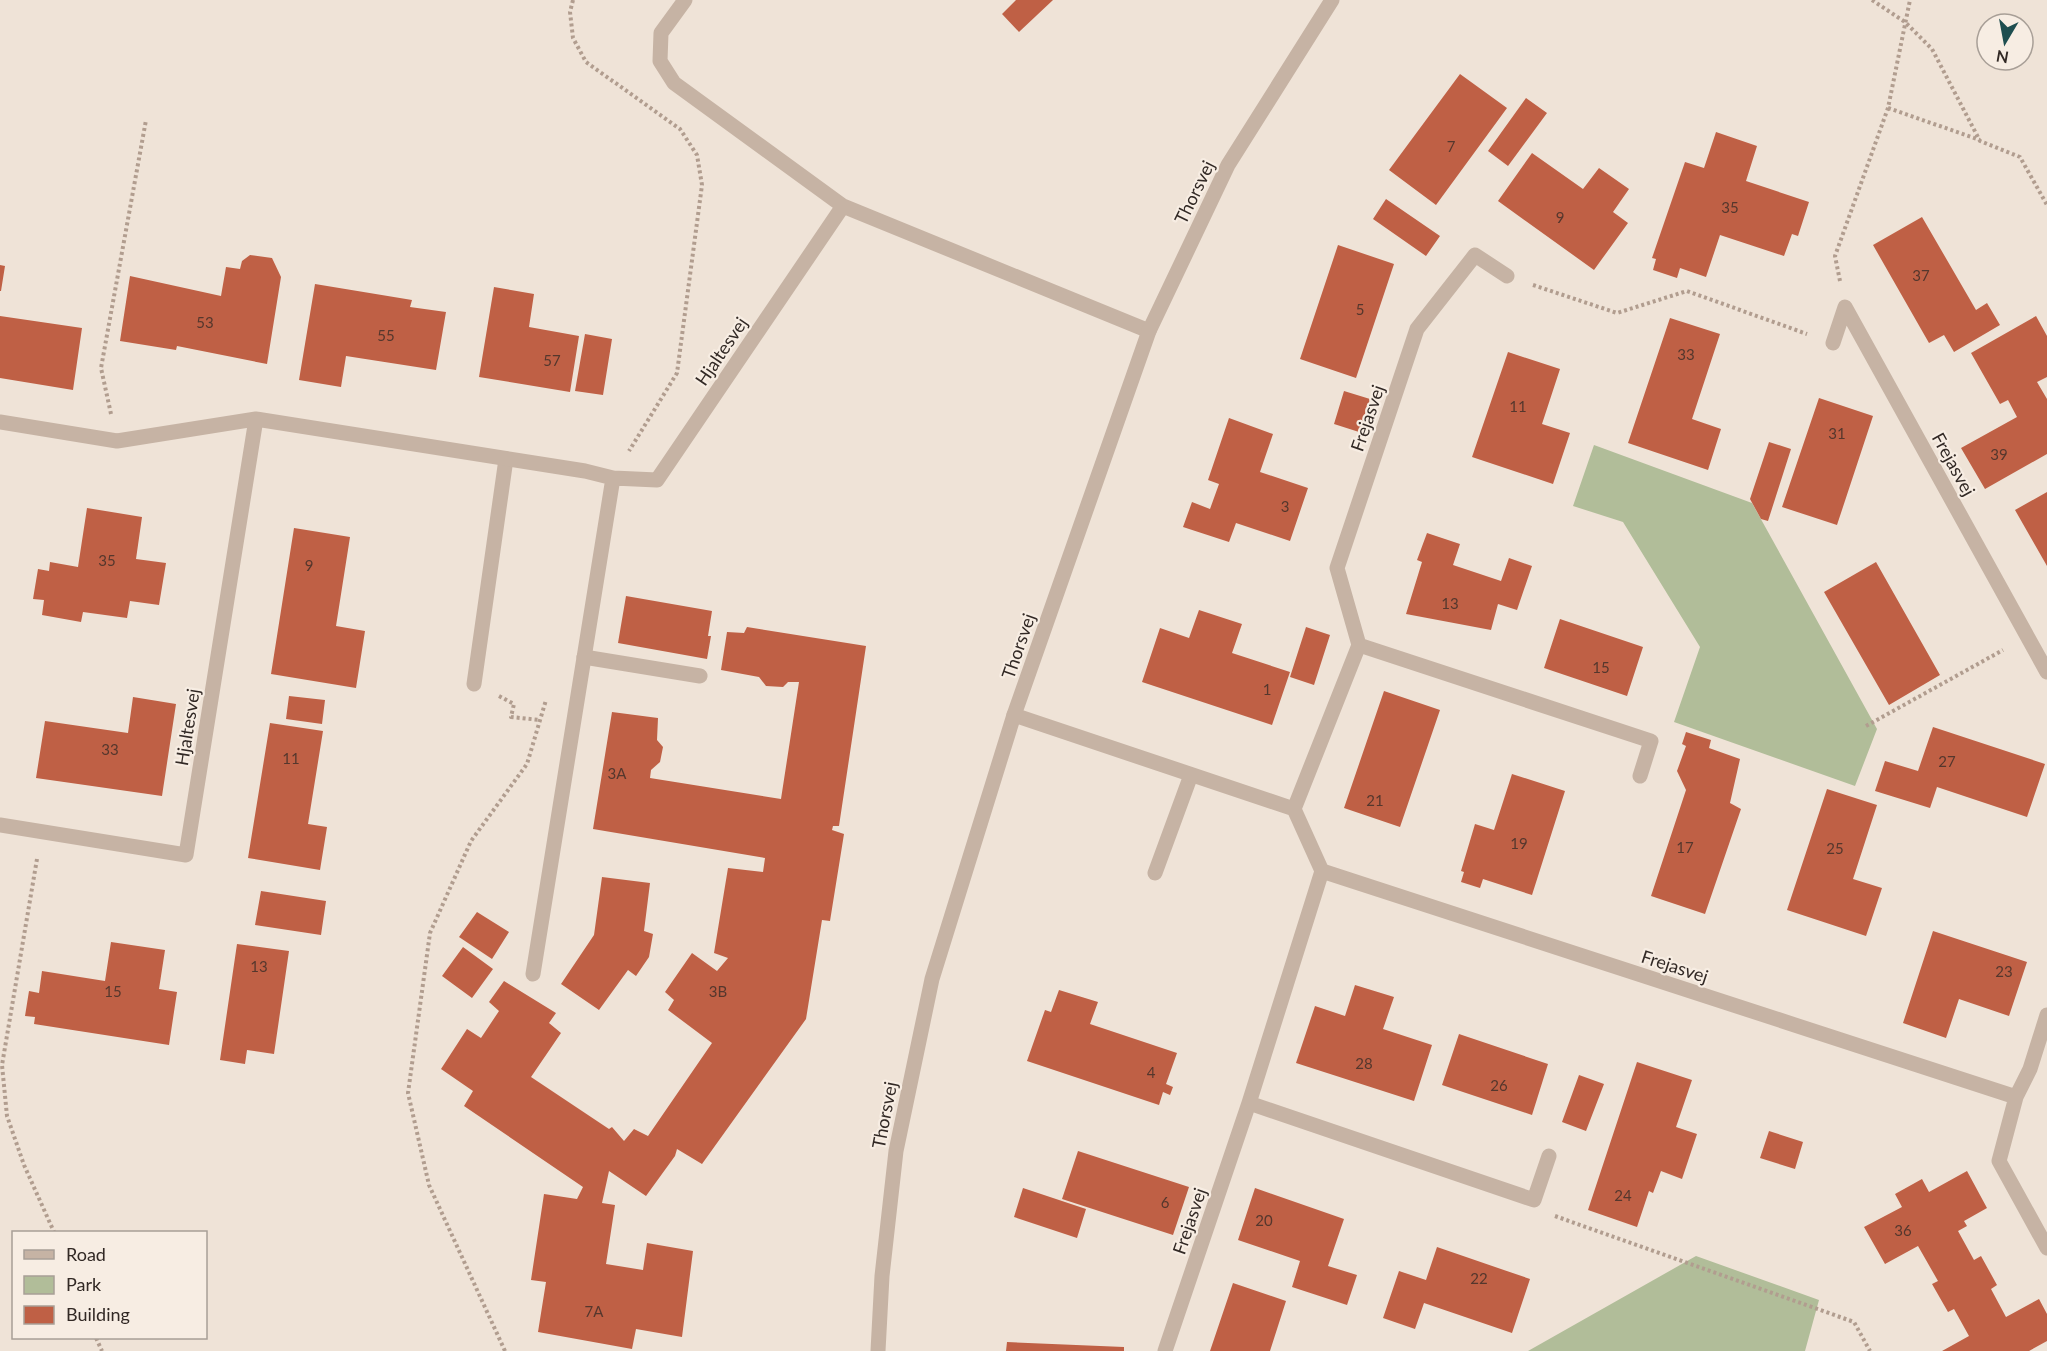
<svg xmlns="http://www.w3.org/2000/svg" width="2047" height="1351" font-family="Lato,sans-serif">
<rect width="100%" height="100%" fill="#efe3d7"/>
<path fill="#b1bd99" d="M 1594,445 L 1752,503 L 1877,729 L 1855,786 L 1674,722 L 1700,647 L 1623,522 L 1573,506 Z
M 1696,1256 L 1819,1300 L 1805,1351 L 1528,1351 Z"/>
<path fill="#bf6045" d="M 1016,0 L 1053,0 L 1019,32 L 1002,14 Z
M 1460,74 L 1507,108 L 1436,205 L 1389,170 Z
M 1526,98 L 1547,113 L 1508,166 L 1488,151 Z
M 1716,132 L 1757,146 L 1746,181 L 1809,202 L 1798,236 L 1792,234 L 1784,256 L 1720,235 L 1706,277 L 1680,268 L 1677,278 L 1653,270 L 1656,259 L 1652,258 L 1685,162 L 1704,168 Z
M 1532,153 L 1583,189 L 1599,168 L 1629,189 L 1613,212 L 1628,223 L 1594,270 L 1498,201 Z
M 1386,199 L 1440,236 L 1426,256 L 1373,219 Z
M 1922,217 L 1976,310 L 1987,303 L 2000,325 L 1954,352 L 1944,335 L 1929,343 L 1873,245 Z
M 1338,245 L 1394,264 L 1356,378 L 1300,359 Z
M 250,255 L 272,258 L 281,277 L 267,364 L 177,346 L 176,350 L 120,341 L 130,276 L 221,296 L 226,267 L 240,269 L 242,261 Z
M 0,265 L 5,266 L 1,291 L 0,291 Z
M 315,284 L 412,300 L 410,307 L 446,312 L 436,370 L 346,356 L 341,387 L 299,380 Z
M 494,287 L 534,294 L 529,327 L 579,336 L 570,392 L 479,377 Z
M 0,316 L 82,328 L 73,390 L 0,378 Z
M 2036,316 L 2047,336 L 2047,377 L 2037,382 L 2047,399 L 2047,454 L 1985,489 L 1961,448 L 2017,417 L 2008,400 L 2000,404 L 1971,353 Z
M 1670,318 L 1720,334 L 1692,419 L 1721,429 L 1708,470 L 1628,443 Z
M 585,334 L 612,339 L 603,395 L 575,391 Z
M 1508,352 L 1560,369 L 1542,424 L 1570,433 L 1553,484 L 1472,457 Z
M 1344,391 L 1370,399 L 1359,432 L 1334,424 Z
M 1819,398 L 1873,416 L 1837,525 L 1782,507 Z
M 1229,418 L 1273,434 L 1260,472 L 1308,488 L 1290,541 L 1236,523 L 1229,542 L 1183,527 L 1192,502 L 1210,509 L 1219,484 L 1208,480 Z
M 1769,442 L 1791,449 L 1768,521 L 1761,519 L 1750,499 Z
M 2047,492 L 2047,566 L 2015,510 Z
M 87,508 L 142,517 L 136,559 L 166,563 L 159,605 L 130,601 L 127,618 L 83,612 L 81,622 L 42,615 L 44,600 L 33,599 L 38,569 L 49,571 L 50,562 L 78,567 Z
M 294,528 L 350,537 L 336,626 L 365,631 L 356,688 L 271,674 Z
M 1427,533 L 1460,544 L 1453,565 L 1501,581 L 1509,558 L 1532,566 L 1517,610 L 1498,604 L 1491,630 L 1406,614 L 1422,562 L 1417,560 Z
M 1876,562 L 1940,675 L 1889,705 L 1824,592 Z
M 626,596 L 712,611 L 708,636 L 711,636 L 707,659 L 618,643 Z
M 1199,610 L 1242,624 L 1232,653 L 1290,672 L 1272,725 L 1142,682 L 1160,628 L 1189,638 Z
M 1560,619 L 1643,647 L 1627,696 L 1544,668 Z
M 747,627 L 866,646 L 839,826 L 833,826 L 832,830 L 844,834 L 830,921 L 822,920 L 806,1019 L 702,1164 L 677,1149 L 675,1156 L 646,1196 L 609,1171 L 602,1203 L 615,1205 L 606,1264 L 643,1270 L 647,1243 L 693,1251 L 682,1337 L 636,1329 L 632,1349 L 538,1332 L 546,1282 L 531,1280 L 544,1194 L 577,1199 L 583,1187 L 464,1106 L 473,1091 L 441,1069 L 467,1029 L 481,1038 L 499,1011 L 489,1002 L 504,981 L 556,1013 L 549,1023 L 561,1033 L 531,1077 L 609,1129 L 612,1127 L 624,1141 L 634,1129 L 648,1136 L 712,1043 L 668,1010 L 674,1000 L 665,992 L 692,953 L 717,971 L 728,958 L 714,953 L 728,868 L 763,872 L 765,858 L 593,829 L 612,712 L 658,718 L 657,740 L 663,747 L 660,762 L 651,770 L 650,778 L 781,799 L 799,682 L 788,682 L 783,687 L 766,686 L 759,677 L 721,670 L 727,632 L 744,633 Z
M 1306,627 L 1330,635 L 1314,685 L 1290,677 Z
M 1384,691 L 1440,710 L 1400,827 L 1344,808 Z
M 289,696 L 325,700 L 322,724 L 286,719 Z
M 133,697 L 176,704 L 162,796 L 36,778 L 45,721 L 128,733 Z
M 270,723 L 323,731 L 308,824 L 327,827 L 320,870 L 248,858 Z
M 1933,727 L 2045,764 L 2027,817 L 1937,787 L 1930,808 L 1875,791 L 1885,761 L 1918,771 Z
M 1686,732 L 1711,740 L 1709,748 L 1740,759 L 1730,803 L 1741,809 L 1705,914 L 1651,896 L 1686,790 L 1677,771 L 1686,746 L 1682,744 Z
M 1512,774 L 1565,791 L 1532,895 L 1483,879 L 1480,888 L 1461,882 L 1464,872 L 1461,871 L 1475,824 L 1494,830 Z
M 1827,789 L 1877,805 L 1853,879 L 1882,888 L 1866,936 L 1787,910 Z
M 602,877 L 650,883 L 644,931 L 653,934 L 649,957 L 636,976 L 628,970 L 599,1010 L 561,984 L 594,935 Z
M 261,891 L 326,901 L 321,935 L 255,925 Z
M 477,912 L 509,932 L 492,959 L 459,937 Z
M 1933,931 L 2027,962 L 2009,1016 L 1959,999 L 1946,1038 L 1903,1023 Z
M 111,942 L 165,950 L 159,989 L 177,992 L 169,1045 L 34,1024 L 35,1017 L 25,1016 L 29,991 L 39,993 L 42,971 L 105,981 Z
M 237,944 L 289,951 L 274,1054 L 247,1050 L 245,1064 L 220,1060 Z
M 463,947 L 493,969 L 472,998 L 442,976 Z
M 1355,985 L 1394,997 L 1383,1029 L 1432,1045 L 1414,1101 L 1296,1063 L 1315,1006 L 1345,1016 Z
M 1059,990 L 1098,1002 L 1090,1024 L 1177,1053 L 1166,1084 L 1173,1087 L 1170,1095 L 1163,1092 L 1159,1105 L 1027,1061 L 1045,1010 L 1051,1012 Z
M 1459,1034 L 1548,1064 L 1532,1115 L 1442,1085 Z
M 1637,1062 L 1692,1080 L 1676,1127 L 1697,1134 L 1682,1179 L 1661,1171 L 1653,1193 L 1649,1191 L 1637,1227 L 1588,1210 Z
M 1579,1075 L 1604,1084 L 1586,1131 L 1562,1122 Z
M 1769,1131 L 1803,1142 L 1795,1169 L 1760,1158 Z
M 1078,1151 L 1189,1187 L 1173,1235 L 1062,1199 Z
M 1967,1171 L 1987,1208 L 1964,1221 L 1967,1226 L 1958,1231 L 1974,1260 L 1981,1256 L 1997,1285 L 1991,1289 L 2006,1317 L 2039,1299 L 2047,1314 L 2047,1341 L 2029,1351 L 1942,1351 L 1969,1336 L 1954,1309 L 1948,1312 L 1932,1284 L 1938,1281 L 1918,1246 L 1885,1264 L 1864,1227 L 1902,1207 L 1895,1194 L 1922,1179 L 1929,1192 Z
M 1023,1188 L 1086,1209 L 1077,1238 L 1014,1217 Z
M 1255,1188 L 1344,1219 L 1328,1266 L 1357,1275 L 1347,1305 L 1292,1287 L 1300,1261 L 1238,1240 Z
M 1437,1247 L 1530,1279 L 1512,1333 L 1424,1303 L 1415,1329 L 1383,1318 L 1399,1271 L 1426,1280 Z
M 1233,1283 L 1286,1301 L 1270,1351 L 1210,1351 Z
M 1007,1342 L 1124,1347 L 1124,1351 L 1006,1351 Z"/>
<g fill="none" stroke-linecap="round" stroke-linejoin="round">
<path stroke="#b19d8f" stroke-width="4" stroke-dasharray="3 3" stroke-linecap="butt" d="M 573,0 L 570,12 L 573,38 L 586,62 L 680,129 L 697,155 L 702,185 L 677,373 L 629,451
M 1872,0 L 1905,22 L 1932,49 L 1980,141 L 2020,157 L 2047,205
M 1888,108 L 1980,140
M 1840,281 L 1835,256 L 1888,108 L 1910,0
M 1533,285 L 1617,313 L 1687,291 L 1807,334
M 111,414 L 101,368 L 146,120
M 499,696 L 514,704 L 511,717 L 540,720
M 1866,726 L 2003,650
M 37,859 L 2,1065 L 7,1116 L 24,1165 L 54,1232
M 1555,1216 L 1854,1322 L 1870,1351
M 96,1338 L 102,1351
M 505,1351 L 429,1185 L 408,1093 L 430,933 L 471,841 L 527,764 L 546,700"/>
<path stroke="#c6b3a4" stroke-width="15" d="M 584,657 L 700,676
M 474,684 L 506,459
M 1155,873 L 1191,775"/>
<path stroke="#c6b3a4" stroke-width="15" d="M 685,0 L 661,33 L 660,61 L 674,83 L 843,206
M 1833,343 L 1845,307 L 2047,672
M 0,422 L 117,441 L 256,419 L 585,471 L 613,478 L 657,480 L 843,206 L 1149,331
M 1359,645 L 1337,568 L 1417,329 L 1475,255 L 1507,276
M 1014,715 L 1294,809 L 1322,871 L 2016,1097 L 1999,1161 L 2047,1248
M 1294,809 L 1359,645 L 1651,741 L 1640,776
M 0,825 L 186,855 L 256,419
M 533,974 L 613,478
M 2016,1097 L 2030,1069 L 2047,1015
M 1249,1103 L 1534,1200 L 1549,1156
M 1165,1351 L 1249,1103 L 1322,871"/>
<path stroke="#c6b3a4" stroke-width="15" d="M 878,1351 L 882,1276 L 896,1151 L 932,979 L 1014,715 L 1149,331 L 1228,165 L 1332,0"/>
</g>
<g text-anchor="middle" dominant-baseline="central" stroke-width="4.5" stroke-linejoin="round" paint-order="stroke">
<g font-size="15" fill="#55372d">
<text x="1451" y="146">7</text>
<text x="1730" y="207">35</text>
<text x="1560" y="217">9</text>
<text x="1921" y="275">37</text>
<text x="1360" y="309">5</text>
<text x="205" y="322">53</text>
<text x="386" y="335">55</text>
<text x="1686" y="354">33</text>
<text x="552" y="360">57</text>
<text x="1518" y="406">11</text>
<text x="1837" y="433">31</text>
<text x="1999" y="454">39</text>
<text x="1285" y="506">3</text>
<text x="107" y="560">35</text>
<text x="309" y="565">9</text>
<text x="1450" y="603">13</text>
<text x="1601" y="667">15</text>
<text x="1267" y="689">1</text>
<text x="110" y="749">33</text>
<text x="291" y="758">11</text>
<text x="1947" y="761">27</text>
<text x="617" y="773">3A</text>
<text x="1375" y="800">21</text>
<text x="1519" y="843">19</text>
<text x="1685" y="847">17</text>
<text x="1835" y="848">25</text>
<text x="259" y="966">13</text>
<text x="2004" y="971">23</text>
<text x="113" y="991">15</text>
<text x="718" y="991">3B</text>
<text x="1364" y="1063">28</text>
<text x="1151" y="1072">4</text>
<text x="1499" y="1085">26</text>
<text x="1623" y="1195">24</text>
<text x="1165" y="1202">6</text>
<text x="1264" y="1220">20</text>
<text x="1903" y="1230">36</text>
<text x="1479" y="1278">22</text>
<text x="594" y="1311">7A</text>
</g>
<g font-size="18" fill="#322925" stroke="#f7ede3">
<text transform="translate(1194 192) rotate(-64)">Thorsvej</text>
<text transform="translate(721 351) rotate(-56)">Hjaltesvej</text>
<text transform="translate(1367 418) rotate(-71)">Frejasvej</text>
<text transform="translate(1954 464) rotate(61)">Frejasvej</text>
<text transform="translate(1018 646) rotate(-71)">Thorsvej</text>
<text transform="translate(187 727) rotate(-81)">Hjaltesvej</text>
<text transform="translate(1675 966) rotate(18)">Frejasvej</text>
<text transform="translate(884 1115) rotate(-79)">Thorsvej</text>
<text transform="translate(1189 1221) rotate(-71)">Frejasvej</text>
</g>
</g>
<rect x="12" y="1231" width="195" height="108" fill="#f7ede3" stroke="#a89f97" stroke-width="1.5"/>
<rect x="24" y="1250" width="30" height="9" fill="#c6b3a4" stroke="#a89f97" stroke-width="1.5"/>
<text x="66" y="1261" font-size="18" fill="#322925">Road</text>
<rect x="24" y="1276" width="30" height="18" fill="#b1bd99" stroke="#a89f97" stroke-width="1.5"/>
<text x="66" y="1291" font-size="18" fill="#322925">Park</text>
<rect x="24" y="1306" width="30" height="18" fill="#bf6045" stroke="#a89f97" stroke-width="1.5"/>
<text x="66" y="1321" font-size="18" fill="#322925">Building</text>
<g transform="translate(2005 42) rotate(190)"><circle r="28" fill="#f7ede3" stroke="#a89f97" stroke-width="1.5"/>
<path d="M0-4.5L10 22L0 15L-10 22Z" fill="#1e4e50"/>
<text y="-9" font-size="16" font-weight="bold" text-anchor="middle" fill="#322925">N</text>
</g>
</svg>
